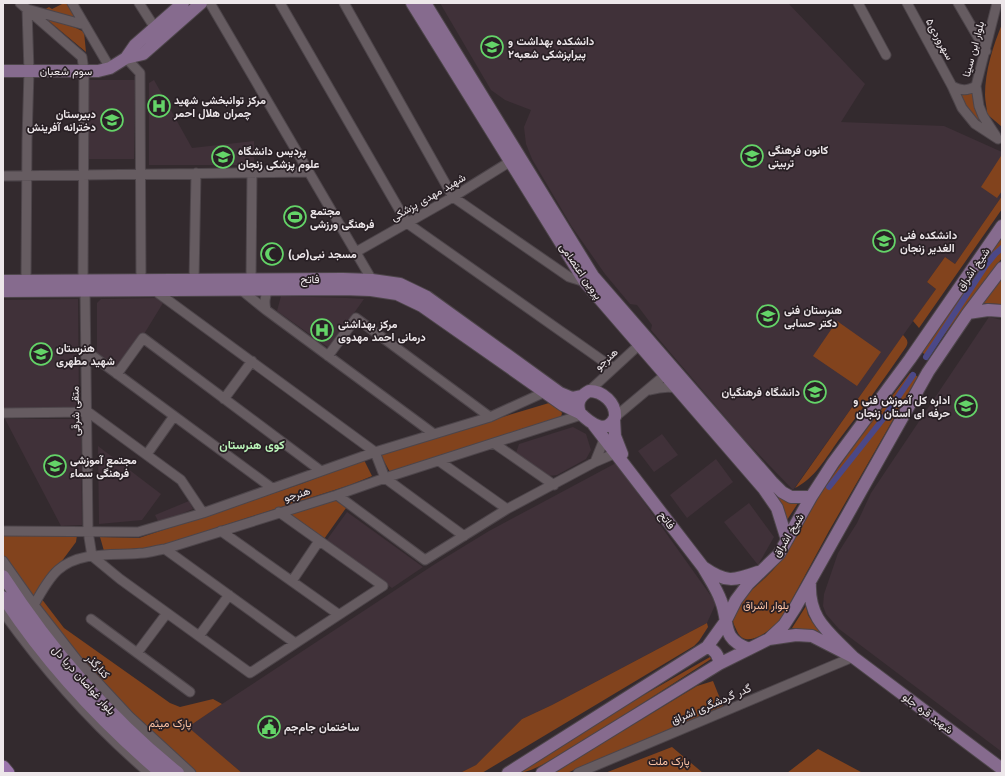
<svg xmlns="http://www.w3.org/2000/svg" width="1005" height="776" font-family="Jost,Vazirmatn,sans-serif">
<rect width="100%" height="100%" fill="#332a2e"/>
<path fill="#403139" d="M 440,3 L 789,3 L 789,4 L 865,84 L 841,122 L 944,126 L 1002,152 L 1002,196 L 955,264 L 945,257 L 927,282 L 936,289 L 793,490 L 744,439 L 651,330 L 652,325 L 637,305 L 630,304 L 605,274 L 572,227 L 532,159 L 526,144 L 524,127 L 531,110 L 505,100 L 491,90 Z
M 89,80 L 135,80 L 134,159 L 89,159 Z
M 154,80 L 192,148 L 254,141 L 254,165 L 149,165 L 149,83 Z
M 281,296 L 347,298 L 364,299 L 329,348 L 277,311 Z
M 157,298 L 163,303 L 144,334 L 118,368 L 97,354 L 97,303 L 101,299 Z
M 78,299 L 79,408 L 3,408 L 3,300 Z
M 989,317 L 1002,320 L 1002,752 L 839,629 L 826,614 L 823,606 L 824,594 L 838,553 L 857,523 L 871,493 Z
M 5,419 L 81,419 L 82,525 L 61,526 Z
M 573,427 L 586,434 L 591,450 L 586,459 L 557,475 L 548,476 L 516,453 L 519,444 Z
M 662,434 L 678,455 L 654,472 L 638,451 Z
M 98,446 L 161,494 L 142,520 L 99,524 Z
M 716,459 L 733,482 L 687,518 L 670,495 Z
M 616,463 L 716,603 L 707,623 L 552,705 L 522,719 L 476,765 L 460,773 L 242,773 L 187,727 L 435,564 L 489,531 Z
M 189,501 L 193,509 L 159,523 L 155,515 Z
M 749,503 L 774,537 L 758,565 L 724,522 Z
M 347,512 L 423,567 L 392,588 L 326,541 Z"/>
<path fill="#82431d" d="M 64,3 L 67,3 L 77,20 L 42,11 L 49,7 L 52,9 Z
M 44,17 L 76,28 L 84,32 L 86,52 Z
M 1002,24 L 1002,127 L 987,114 C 987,108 985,101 985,95 C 985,71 993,46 1002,24 Z
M 975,92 L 986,125 L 973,116 L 958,93 C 964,95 969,95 975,92 Z
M 1001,156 L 1002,191 L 997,198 L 981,187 Z
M 1002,196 L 1002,209 L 919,328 L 913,321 L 936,289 L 927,282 L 945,257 L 955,264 Z
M 1002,235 L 1002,258 L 928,356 L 921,352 Z
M 1002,273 L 1002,305 L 999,304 L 977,303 Z
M 837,321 L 881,352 L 857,386 L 813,356 Z
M 903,335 C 907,339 909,342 906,347 C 884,379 861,411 838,441 C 826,458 814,479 795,488 Z
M 910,373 L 917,376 L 917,378 L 829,531 L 783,616 C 775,627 745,654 736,629 C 735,627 733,623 733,621 C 734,603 753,589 765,578 C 792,553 805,517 825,487 C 851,448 881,410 910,373 Z
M 681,381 L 791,502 L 798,503 L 787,520 L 785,512 Z
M 549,403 L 560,410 L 562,413 L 561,417 L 390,472 L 380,454 Z
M 364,460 L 372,476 L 350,485 L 169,543 L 145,548 L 104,551 L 100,537 L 139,538 L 301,484 Z
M 336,500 L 346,508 L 324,539 L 289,515 Z
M 3,534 L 77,535 L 76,542 L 38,593 L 41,598 L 64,628 L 170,703 L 180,707 L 213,699 L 222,704 L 188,727 L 242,773 L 197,773 L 150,730 L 119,700 L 73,649 L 3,555 Z
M 806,606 L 808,615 L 813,623 L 836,645 L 809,630 L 792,628 Z
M 707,623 L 708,627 L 699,641 L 694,646 L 482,773 L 460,773 L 476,765 L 522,719 L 552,705 Z
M 710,657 L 711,659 C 663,690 616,721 567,750 C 556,757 531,773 518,773 L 635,700 Z
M 713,681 L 723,706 L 567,773 L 553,773 L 697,686 Z
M 672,747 L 703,773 L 605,773 Z
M 818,749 L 861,772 L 862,773 L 787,773 Z"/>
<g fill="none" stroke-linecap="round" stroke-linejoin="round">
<path stroke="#4b4887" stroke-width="6" d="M 926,357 L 986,265 L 995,254 L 1002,248
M 829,487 L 883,419 L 913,375"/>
<g stroke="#4d454a" stroke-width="11">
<path id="minor" d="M 20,3 L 82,57 L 84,71 L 83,280
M 72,3 L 110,68
M 139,3 L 155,28
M 210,3 L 372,280
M 280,3 L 407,223 L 613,368
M 344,3 L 453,197 L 569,277 L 585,282
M 858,3 L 886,55
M 907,3 L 952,86 L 962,108 L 975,124 L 998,139
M 958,3 L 986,51
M 126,58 L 140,73 L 141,280
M 952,86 C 962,91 967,91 976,86
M 996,136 L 983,116 L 979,106 L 976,86 L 997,3
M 3,176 L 309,172
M 356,252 L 453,197 L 511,161
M 251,279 L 252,172
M 194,280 L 196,173
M 26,281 L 27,140 L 29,71 L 27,9 L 85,25
M 240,289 L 266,310 L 434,434
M 85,290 L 88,531 L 92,556 L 120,579 L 250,673 L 383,586 L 279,512
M 154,290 L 375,452 L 385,478 L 464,536
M 266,310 C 264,302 265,297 268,289
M 86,351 L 272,488
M 328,356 L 356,318 L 490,417
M 117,374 L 143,338 L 321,471
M 650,390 C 660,387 667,386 677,388
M 589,391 L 639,345
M 224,399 L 252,361
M 3,413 L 88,412 L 181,480 L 203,513
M 615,417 L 665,375
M 495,444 L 554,485
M 147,454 L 174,416
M 439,461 L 507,509
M 595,462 L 603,442 L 602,436
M 337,495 L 425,560 L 507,509 L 595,462 L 616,453
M 3,531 L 138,532 L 203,513 L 375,452 L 490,417 L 545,392
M 221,531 L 338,614
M 165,549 L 295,643
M 3,561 L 34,605 L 77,660 L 129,716 L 191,773
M 292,581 L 319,541
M 34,605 C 40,594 49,578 58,570 C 81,550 116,556 144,553 C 151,552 158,550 165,549 L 337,495 L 385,478 L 581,415
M 3,612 C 45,671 94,726 149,773
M 91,619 L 190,692
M 199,636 L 229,595
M 137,653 L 167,613
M 578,773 L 853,657"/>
</g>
<g stroke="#4d454a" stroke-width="14">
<path id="major" d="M 412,3 L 585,282 L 764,489 L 777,508 L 787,540
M 425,3 L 593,276 L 772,482 L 782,492 L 791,497 L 811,497
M 126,58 L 135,45 L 183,3
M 3,71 L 98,71 L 110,68 L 126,58 L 143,54 L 201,3
M 3,281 L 343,279 L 372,280 L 400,284 L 427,297 L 560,393 L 572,398 L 581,396
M 3,291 L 343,289 L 371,290 L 397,294 L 422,306 L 563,405 L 580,413
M 968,313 L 988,310 L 1002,311
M 589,391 C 603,391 616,403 615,417 C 607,436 590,423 580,413 C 576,403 580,396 589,391 Z
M 614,419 L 615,436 L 622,454
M 593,424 L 703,567
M 3,576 C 51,650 110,718 178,773
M 3,597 C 46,663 101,722 161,773
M 769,639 L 796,635 L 812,636 L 853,657 C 829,632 808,620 810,582
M 707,647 C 715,650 719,655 719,664
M 749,649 C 720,638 730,624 721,601 C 717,589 709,578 703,567 C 726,583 733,581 758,572
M 853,657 L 1002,769
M 508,773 L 707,647 L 725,622 L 736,600 L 748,584 L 779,554 L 811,497 L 833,463 L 910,359 L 1002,226
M 542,773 L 719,664 L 769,639 L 784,625 L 795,608 L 928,372 L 968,313 L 1002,268"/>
</g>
<g stroke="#4d454a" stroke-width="15">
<path id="highway" d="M 3,767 L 8,773"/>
</g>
<use href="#minor" stroke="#665c61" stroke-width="9"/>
<use href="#major" stroke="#866b8e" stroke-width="12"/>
<use href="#highway" stroke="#9b75ac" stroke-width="13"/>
</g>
<defs>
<g id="university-ring" transform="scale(1.15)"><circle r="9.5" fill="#292025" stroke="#64d468" stroke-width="1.5"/><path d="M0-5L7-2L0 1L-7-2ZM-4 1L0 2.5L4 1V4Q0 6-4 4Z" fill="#64d468"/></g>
<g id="hospital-ring" transform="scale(1.15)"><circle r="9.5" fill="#292025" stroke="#64d468" stroke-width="1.5"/><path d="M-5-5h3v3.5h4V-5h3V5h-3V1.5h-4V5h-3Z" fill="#64d468"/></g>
<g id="school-ring" transform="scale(1.15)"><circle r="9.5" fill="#292025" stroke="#64d468" stroke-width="1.5"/><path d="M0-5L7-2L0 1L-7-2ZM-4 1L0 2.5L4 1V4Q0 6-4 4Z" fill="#64d468"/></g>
<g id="stadium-ring" transform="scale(1.15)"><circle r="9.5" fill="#292025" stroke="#64d468" stroke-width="1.5"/><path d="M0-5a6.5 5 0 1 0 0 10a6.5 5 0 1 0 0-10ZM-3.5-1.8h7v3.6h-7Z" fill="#64d468"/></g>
<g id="mosque-ring" transform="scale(1.15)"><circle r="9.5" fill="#292025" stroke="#64d468" stroke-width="1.5"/><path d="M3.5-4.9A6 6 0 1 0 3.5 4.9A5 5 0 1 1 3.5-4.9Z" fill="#64d468"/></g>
<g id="civic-ring" transform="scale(1.15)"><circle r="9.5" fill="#292025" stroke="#64d468" stroke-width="1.5"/><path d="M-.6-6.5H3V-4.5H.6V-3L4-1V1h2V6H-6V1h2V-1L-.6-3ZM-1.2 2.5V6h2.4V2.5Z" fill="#64d468"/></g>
</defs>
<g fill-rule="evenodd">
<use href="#university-ring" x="492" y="47"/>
<use href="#hospital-ring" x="159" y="106"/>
<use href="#school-ring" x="112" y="120"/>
<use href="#university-ring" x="752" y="156"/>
<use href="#university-ring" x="223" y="157"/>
<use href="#stadium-ring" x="295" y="217"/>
<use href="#university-ring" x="884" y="241"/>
<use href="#mosque-ring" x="272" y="254"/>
<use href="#school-ring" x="768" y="316"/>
<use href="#hospital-ring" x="322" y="330"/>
<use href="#school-ring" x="41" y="354"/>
<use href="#university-ring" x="815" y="392"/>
<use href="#university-ring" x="966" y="406"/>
<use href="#school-ring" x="55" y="466"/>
<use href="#civic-ring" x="269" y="727"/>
</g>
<g text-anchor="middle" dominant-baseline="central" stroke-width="3.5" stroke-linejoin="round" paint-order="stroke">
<g font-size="11" fill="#ede7ea" stroke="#292025">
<text transform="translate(940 39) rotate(61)">سهروردی۵</text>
<text transform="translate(973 49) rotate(-75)">بلوار ابن سینا</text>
<text x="66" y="71">سوم شعبان</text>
<text transform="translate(428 197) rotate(-30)">شهید مهدی پزشکی</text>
<text transform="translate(973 269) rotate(-55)">شیخ اشراق</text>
<text transform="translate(581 271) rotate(55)">پروین اعتصامی</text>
<text x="310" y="279">فاتح</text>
<text transform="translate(606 359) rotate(-42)">هنرجو</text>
<text transform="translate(75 411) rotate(-91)">متقی شرقی</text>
<text transform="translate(297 494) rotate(-17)">هنرجو</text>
<text transform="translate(667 520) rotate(53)">فاتح</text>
<text transform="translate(788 535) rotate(-58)">شیخ اشراق</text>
<text transform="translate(98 666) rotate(47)">کنارگذر</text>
<text transform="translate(84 680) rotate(48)">بلوار غواصان دریا دل</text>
<text transform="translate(711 704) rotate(-23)">گدر گردشگری اشراق</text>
<text transform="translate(928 713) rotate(37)">شهید قره جلو</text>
</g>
<g font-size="11" font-weight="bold" fill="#ede7ea" stroke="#292025" text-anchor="start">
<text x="508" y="41">دانشکده بهداشت و<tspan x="508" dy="13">پیراپزشکى شعبه۲</tspan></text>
<text x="174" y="100">مرکز توانبخشی شهید<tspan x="174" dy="13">چمران هلال احمر</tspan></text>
<text x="96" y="114" text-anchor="end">دبیرستان<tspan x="96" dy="13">دخترانه آفرینش</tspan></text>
<text x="768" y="150">کانون فرهنگی<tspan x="768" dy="13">تربیتی</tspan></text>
<text x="238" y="151">پردیس دانشگاه<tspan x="238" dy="13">علوم پزشکى زنجان</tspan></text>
<text x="310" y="211">مجتمع<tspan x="310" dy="13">فرهنگی ورزشی</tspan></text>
<text x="900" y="235">دانشکده فنی<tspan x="900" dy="13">الغدیر زنجان</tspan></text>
<text x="288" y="254">مسجد نبی(ص)</text>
<text x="784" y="310">هنرستان فنی<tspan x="784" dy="13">دکتر حسابی</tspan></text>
<text x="338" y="324">مرکز بهداشتی<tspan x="338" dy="13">درمانی احمد مهدوی</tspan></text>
<text x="56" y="348">هنرستان<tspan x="56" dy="13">شهید مطهری</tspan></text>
<text x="800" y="392" text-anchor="end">دانشگاه فرهنگیان</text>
<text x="950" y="400" text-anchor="end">اداره کل آموزش فنی و<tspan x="950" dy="13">حرفه ای استان زنجان</tspan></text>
<text x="70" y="460">مجتمع آموزشی<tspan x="70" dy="13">فرهنگی سماء</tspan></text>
<text x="284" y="727">ساختمان جام‌جم</text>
</g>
<g font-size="11" fill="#fec4a5" stroke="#292025">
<text x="766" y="605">بلوار اشراق</text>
<text x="170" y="723">پارک میثم</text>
<text x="669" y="761">پارک ملت</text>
</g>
<g font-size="12" font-weight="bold" fill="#bbf6ba" stroke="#292025">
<text x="252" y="445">کوی هنرستان</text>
</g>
</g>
<rect width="1005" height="776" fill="none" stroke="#ede7ea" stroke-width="8"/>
</svg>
